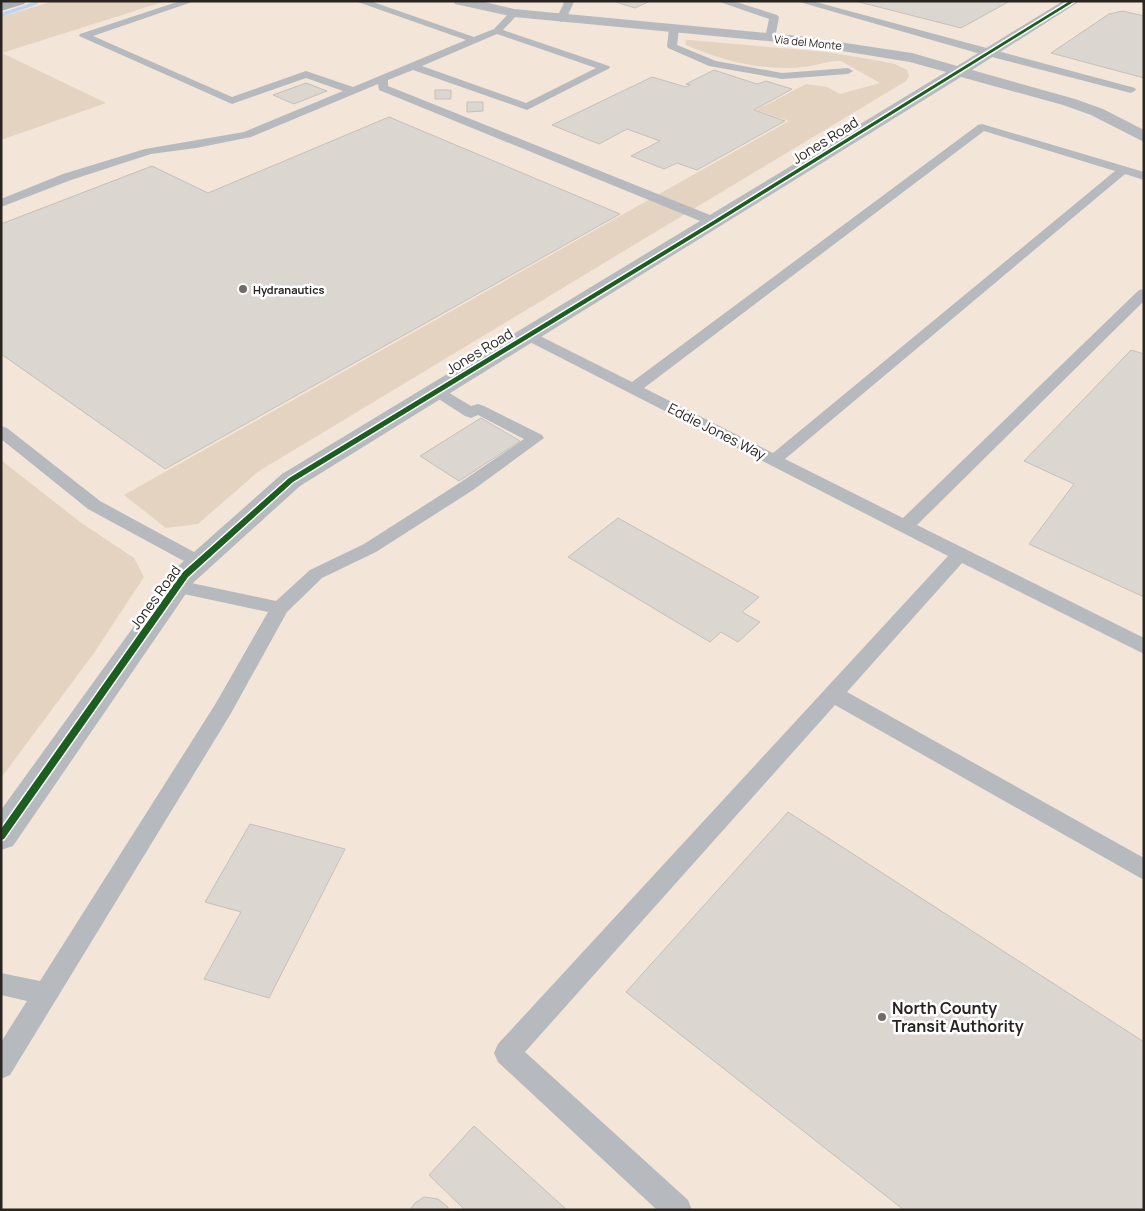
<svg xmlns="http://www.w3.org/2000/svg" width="1145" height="1211" font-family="Manrope,sans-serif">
<rect width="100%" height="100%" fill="#f7f0e9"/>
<path fill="#f3e5d8" d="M 1,1 L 1144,1 L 1144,1210 L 1,1210 Z"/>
<path fill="#e5d3c1" d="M 53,1 L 166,1 L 2,53 L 106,103 L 1,140 L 1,17 Z
M 689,40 L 826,52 L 869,59 L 895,64 L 907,70 L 909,76 L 906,81 L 259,471 L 198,524 L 166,528 L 124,495 L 789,121 L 756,110 L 806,84 L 827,87 L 840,94 L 880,83 L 841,61 C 828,60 816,66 803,67 C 762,71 723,61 686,45 L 685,41 Z
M 1,460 L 80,522 L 134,558 L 144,577 L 94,653 L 1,778 Z"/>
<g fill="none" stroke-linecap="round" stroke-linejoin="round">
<path fill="#bcd5ef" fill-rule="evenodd" d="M 37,1 L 38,4 L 1,17 L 1,13 Z"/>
</g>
<path fill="#dcd6d0" stroke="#c5c0ba" d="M 613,1 L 650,1 L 635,8 Z
M 855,1 L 1010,1 L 961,28 Z
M 1123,11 L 1144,16 L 1144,78 L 1051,53 L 1109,14 Z
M 714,70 L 757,84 L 766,81 L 792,89 L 754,110 L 785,121 L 697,170 L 677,163 L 664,169 L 631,156 L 660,141 L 627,129 L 599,144 L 552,125 L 652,77 L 686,87 L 690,85 L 686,84 Z
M 306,83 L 327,91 L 294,104 L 273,95 Z
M 435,90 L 451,90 L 451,99 L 435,99 Z
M 467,102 L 483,102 L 483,111 L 467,112 Z
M 389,117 L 620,214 L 165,469 L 1,354 L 1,224 L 152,166 L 208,193 Z
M 1131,350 L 1144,354 L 1144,597 L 1029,544 L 1074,484 L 1024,461 Z
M 481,418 L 520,441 L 459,481 L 420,456 Z
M 618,518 L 759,597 L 742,612 L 760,622 L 738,642 L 721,632 L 710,642 L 568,557 Z
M 788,812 L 1144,1042 L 1144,1210 L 904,1210 L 626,992 Z
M 250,824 L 345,849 L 269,998 L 204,979 L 241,912 L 205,902 Z
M 474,1126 L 567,1210 L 465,1210 L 429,1175 Z
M 424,1197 L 438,1199 L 448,1207 L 448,1210 L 410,1210 L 415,1203 Z"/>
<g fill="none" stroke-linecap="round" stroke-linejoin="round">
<path fill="#b6babe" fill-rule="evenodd" d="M 180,1 L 195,1 L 93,36 L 232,97 L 306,71 L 353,87 L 466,40 L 355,1 L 370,1 L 474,37 L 494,29 L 511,11 L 517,11 L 517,15 L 503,30 L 609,66 L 610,68 L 527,110 L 413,70 L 388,80 L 388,86 L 720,219 L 721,222 L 715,226 L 710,225 L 379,90 L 378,84 L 251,137 L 196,148 L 151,154 L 71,180 L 1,207 L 1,199 L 63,174 L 145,149 L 244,132 L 343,91 L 306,78 L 232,104 L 79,36 L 80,34 ZM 497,34 L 596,68 L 526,103 L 422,66 Z
M 561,1 L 574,2 L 566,19 L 561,22 L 556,19 L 564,3 Z
M 717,1 L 733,1 L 777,15 L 779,17 L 775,38 L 770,41 L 765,38 L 769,19 Z
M 796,1 L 812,1 L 1135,88 L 1136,90 L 1131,93 L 984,55 Z
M 674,26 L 679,29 L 677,45 L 716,61 L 782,73 L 848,68 L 853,71 L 848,74 L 782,79 L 709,66 L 668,48 L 667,46 L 669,29 Z
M 982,124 L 1144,172 L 1144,180 L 1125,174 L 785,459 L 903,518 L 1139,290 L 1144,289 L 1144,301 L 917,525 L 1144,638 L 1144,654 L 962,563 L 847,692 L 1144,858 L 1144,880 L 835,705 L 525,1052 L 688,1200 L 692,1210 L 657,1210 L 498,1062 L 494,1053 L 498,1044 L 948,556 L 524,339 L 522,336 L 524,333 L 534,333 L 632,382 L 978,125 ZM 984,131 L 1115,171 L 773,453 L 644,388 Z
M 436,386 L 441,388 L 471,406 L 478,404 L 484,406 L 542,435 L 544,438 L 473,490 L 376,552 L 322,578 L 287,612 L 230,715 L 10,1075 L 1,1079 L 1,1042 L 27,1001 L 1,995 L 1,973 L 40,981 L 216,703 L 268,612 L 170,591 L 168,586 L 170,581 L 177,580 L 276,601 L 310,570 L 364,544 L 461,482 L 524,439 L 478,415 L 471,418 L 465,416 L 431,394 L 428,391 L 431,388 Z
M 1,426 L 7,428 L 100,501 L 205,558 L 208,562 L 205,566 L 199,568 L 193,566 L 88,509 L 1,439 Z"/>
<path fill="#b6babe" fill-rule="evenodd" d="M 453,1 L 480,1 L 514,9 L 799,36 L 912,53 L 957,66 L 1063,1 L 1080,1 L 972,70 L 1075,99 L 1103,109 L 1144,130 L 1144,142 L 1091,115 L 1063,105 L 961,77 L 300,486 L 194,582 L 13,846 L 1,850 L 1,810 L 176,568 L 282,474 L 946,72 L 910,62 L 799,44 L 514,17 L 455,4 Z"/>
<path fill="#aaafb4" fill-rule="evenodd" d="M 5,1 L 26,1 L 24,4 L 1,11 L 1,2 Z"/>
<g stroke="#fff" stroke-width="3">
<path id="cycleway" d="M 1070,1 L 1075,1 L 717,223 L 293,482 L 188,577 L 4,839 L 1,840 L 1,829 L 182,573 L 289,478 L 713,221 Z"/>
</g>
<use href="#cycleway" fill="#1b5e20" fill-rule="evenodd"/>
</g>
<g fill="#716b66" stroke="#fff" stroke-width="2">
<circle cx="243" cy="289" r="5"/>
<circle cx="882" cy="1017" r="5"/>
</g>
<g text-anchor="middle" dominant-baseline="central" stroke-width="5" stroke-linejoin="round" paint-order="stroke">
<g font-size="11" fill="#29241f" stroke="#fff">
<text transform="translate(808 42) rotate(6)">Via del Monte</text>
</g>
<g font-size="11" font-weight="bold" fill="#29241f" stroke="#fff" text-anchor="start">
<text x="253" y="289">Hydranautics</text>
</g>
<g font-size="14" fill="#29241f" stroke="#fff">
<text transform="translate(825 140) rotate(-32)">Jones Road</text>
<text transform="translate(479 351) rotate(-31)">Jones Road</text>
<text transform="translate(717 431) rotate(27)">Eddie Jones Way</text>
<text transform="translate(155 597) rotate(-54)">Jones Road</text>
</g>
<g font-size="16" font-weight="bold" fill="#29241f" stroke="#fff" text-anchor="start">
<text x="892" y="1008">North County<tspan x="892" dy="18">Transit Authority</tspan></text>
</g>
</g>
<rect width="1145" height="1211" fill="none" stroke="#29241f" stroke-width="5"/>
</svg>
